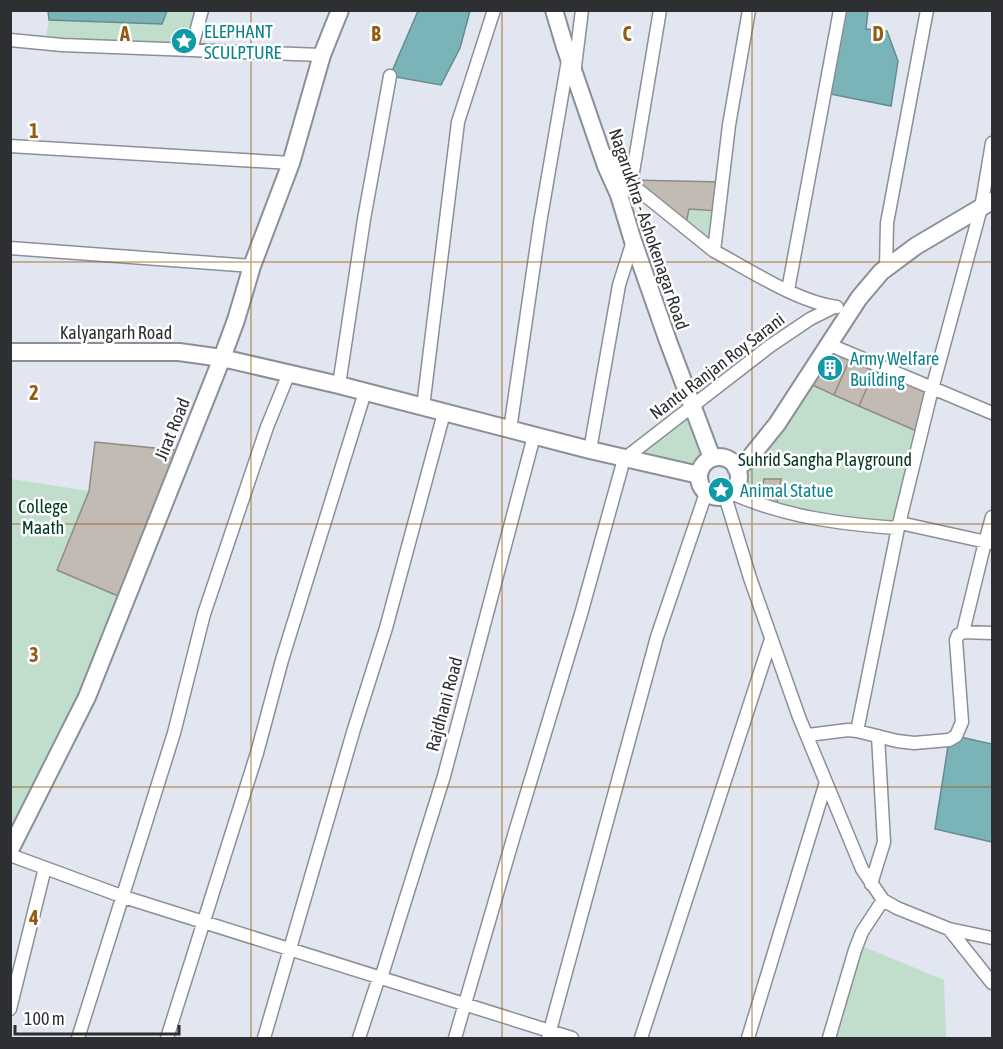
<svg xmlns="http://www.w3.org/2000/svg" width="1003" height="1049" font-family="'Asap Condensed',sans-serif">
<rect width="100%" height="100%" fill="#e2e6f0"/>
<path fill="#c1ddcb" d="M 167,11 L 197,11 L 186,49 L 45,44 L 49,20 L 162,24 Z
M 689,209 L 719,211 L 714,251 L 685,228 Z
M 806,382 L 921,433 L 898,528 L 845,524 L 731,493 L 738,481 L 738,475 Z
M 693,407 L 712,458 L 699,475 L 624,459 Z
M 11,479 L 89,491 L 57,570 L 125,599 L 11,850 Z
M 857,944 L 944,980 L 946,1038 L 829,1038 Z"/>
<path fill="#7ab4b9" stroke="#638c90" stroke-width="1.5" d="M 48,11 L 48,10 L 167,11 L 162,24 L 49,20 Z
M 418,11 L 470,11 L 460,48 L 441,85 L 390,76 Z
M 840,11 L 868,11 L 866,29 L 887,31 L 898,61 L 891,106 L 825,93 Z
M 956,736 L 992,744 L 992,842 L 935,829 L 949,740 Z"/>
<path fill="#c1bbb3" stroke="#908b83" stroke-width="1.5" d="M 631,180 L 722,182 L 719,211 L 689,209 L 685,228 Z
M 830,345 L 852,354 L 834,395 L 806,382 Z
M 852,354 L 877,365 L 859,406 L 834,395 Z
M 877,365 L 932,389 L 921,433 L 859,406 Z
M 95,442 L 184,451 L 125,599 L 57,570 L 89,491 Z
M 764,479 L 781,479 L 777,504 L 760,502 Z"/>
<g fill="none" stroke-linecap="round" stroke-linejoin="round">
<g stroke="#8b8f98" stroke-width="15">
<path id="minor" d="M 749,10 L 729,125 L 714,251 C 750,270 797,302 837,307
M 10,40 L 62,45 L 322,55
M 191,50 L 202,10
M 574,74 L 582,10
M 10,146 L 291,163
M 605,154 L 631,184 L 714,251
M 619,195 L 631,184 L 660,10
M 10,248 L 252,266
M 886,268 L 887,223 L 927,10
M 788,290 L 840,10
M 830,345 L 992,413
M 339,385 L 364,219 L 390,76
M 423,407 L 458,122 L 494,10
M 510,430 L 540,223 L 568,60
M 590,450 L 619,285 L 633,241
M 731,493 C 785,517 840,524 898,528
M 725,496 L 750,578 L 799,717 L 862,869 L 883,900 L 897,908 L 949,929 L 992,938
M 900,523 L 991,543
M 963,632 L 985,542 L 992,517
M 857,731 L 898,528 L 932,389 L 981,208 L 992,143
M 808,735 L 848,730 L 857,731 L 897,741 L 914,743 L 949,740 L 956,736 L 962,722 L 956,640 L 958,635 L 963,632 L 992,633
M 10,855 L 124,897 L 572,1038
M 871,884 L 884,842 L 878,736
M 949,929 L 992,983
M 381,978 L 444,776 L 534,436
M 10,1009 L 45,868
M 78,1038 L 174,733 L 204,614 L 267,427 L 289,373
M 167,1038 L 257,753 L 282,660 L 365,392
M 264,1038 L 354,729 L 386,628 L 444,413
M 359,1038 L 379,977
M 455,1038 L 515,832 L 581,614 L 624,459 L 770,346 L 810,319 L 834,307
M 548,1038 L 657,637 L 706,493
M 641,1038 L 771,639
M 748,1038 L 826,782
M 829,1038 L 855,950 L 862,932 L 883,900"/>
</g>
<g stroke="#8b8f98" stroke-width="20">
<path id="major" d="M 554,10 L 565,47 L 606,166 L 619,195 L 633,241 L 668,341 L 712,458
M 10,352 L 179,352 L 222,358 L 339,385 L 590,450 L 699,475
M699 477a20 20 0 1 1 40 0a20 20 0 1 1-40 0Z
M 736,468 L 748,460 L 777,424 L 859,298 L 881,272 L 916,246 L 992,201
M 10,850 L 87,697 L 222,358 L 236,320 L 252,266 L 291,163 L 322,55 L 340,10"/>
</g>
<use href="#minor" stroke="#fff" stroke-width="12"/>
<use href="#major" stroke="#fff" stroke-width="16"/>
</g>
<path fill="none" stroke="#925c12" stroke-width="1.5" stroke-opacity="0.55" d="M 251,10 L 251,1038M 502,10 L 502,1038M 752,10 L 752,1038M 10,262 L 992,262M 10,524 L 992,524M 10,787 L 992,787"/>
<defs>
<g id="sight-disc" transform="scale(1.35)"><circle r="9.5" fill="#0f9aa8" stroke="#fff"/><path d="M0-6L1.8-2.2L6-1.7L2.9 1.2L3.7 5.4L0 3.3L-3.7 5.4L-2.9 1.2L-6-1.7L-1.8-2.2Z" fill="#fff"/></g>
<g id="building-disc" transform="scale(1.35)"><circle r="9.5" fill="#0f9aa8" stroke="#fff"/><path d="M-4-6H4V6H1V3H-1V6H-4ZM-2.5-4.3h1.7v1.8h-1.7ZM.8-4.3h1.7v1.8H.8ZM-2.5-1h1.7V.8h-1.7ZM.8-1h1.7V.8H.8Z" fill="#fff"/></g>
</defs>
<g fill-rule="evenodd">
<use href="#sight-disc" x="184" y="41"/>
<use href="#building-disc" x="830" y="368"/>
<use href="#sight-disc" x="721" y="490"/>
</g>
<g text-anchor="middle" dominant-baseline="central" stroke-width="5" stroke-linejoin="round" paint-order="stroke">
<g font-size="18" fill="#0d838f" stroke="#fff" text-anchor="start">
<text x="204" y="31">ELEPHANT<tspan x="204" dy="21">SCULPTURE</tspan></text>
<text x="850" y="358">Army Welfare<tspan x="850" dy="21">Building</tspan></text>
<text x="740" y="490">Animal Statue</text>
</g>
<g font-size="18" fill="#2d2f32" stroke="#fff">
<text transform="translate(649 229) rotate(71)">Nagarukhra - Ashokenagar Road</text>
<text x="116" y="332">Kalyangarh Road</text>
<text transform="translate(717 366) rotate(-37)">Nantu Ranjan Roy Sarani</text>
<text transform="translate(172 429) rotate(-68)">Jirat Road</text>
<text transform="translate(444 704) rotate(-75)">Rajdhani Road</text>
</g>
<g font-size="18" fill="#00371e" stroke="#fff">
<text x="825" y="459">Suhrid Sangha Playground</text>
<text x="43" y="506">College<tspan x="43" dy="21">Maath</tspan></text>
</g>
</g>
<g font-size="20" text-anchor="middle" font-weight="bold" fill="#925c12" stroke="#fff" stroke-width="5" stroke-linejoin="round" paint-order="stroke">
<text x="125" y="41">A</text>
<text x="376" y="41">B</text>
<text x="627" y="41">C</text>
<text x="878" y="41">D</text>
<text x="34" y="138">1</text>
<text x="34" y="400">2</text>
<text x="34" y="662">3</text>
<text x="34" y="925">4</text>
</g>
<rect width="1003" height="1049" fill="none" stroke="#2d2f32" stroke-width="24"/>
<path d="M15 1025v9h164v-9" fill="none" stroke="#2d2f32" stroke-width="3"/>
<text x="24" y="1025" font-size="18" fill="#2d2f32" stroke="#ffffff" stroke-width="4.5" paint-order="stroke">100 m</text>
</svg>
